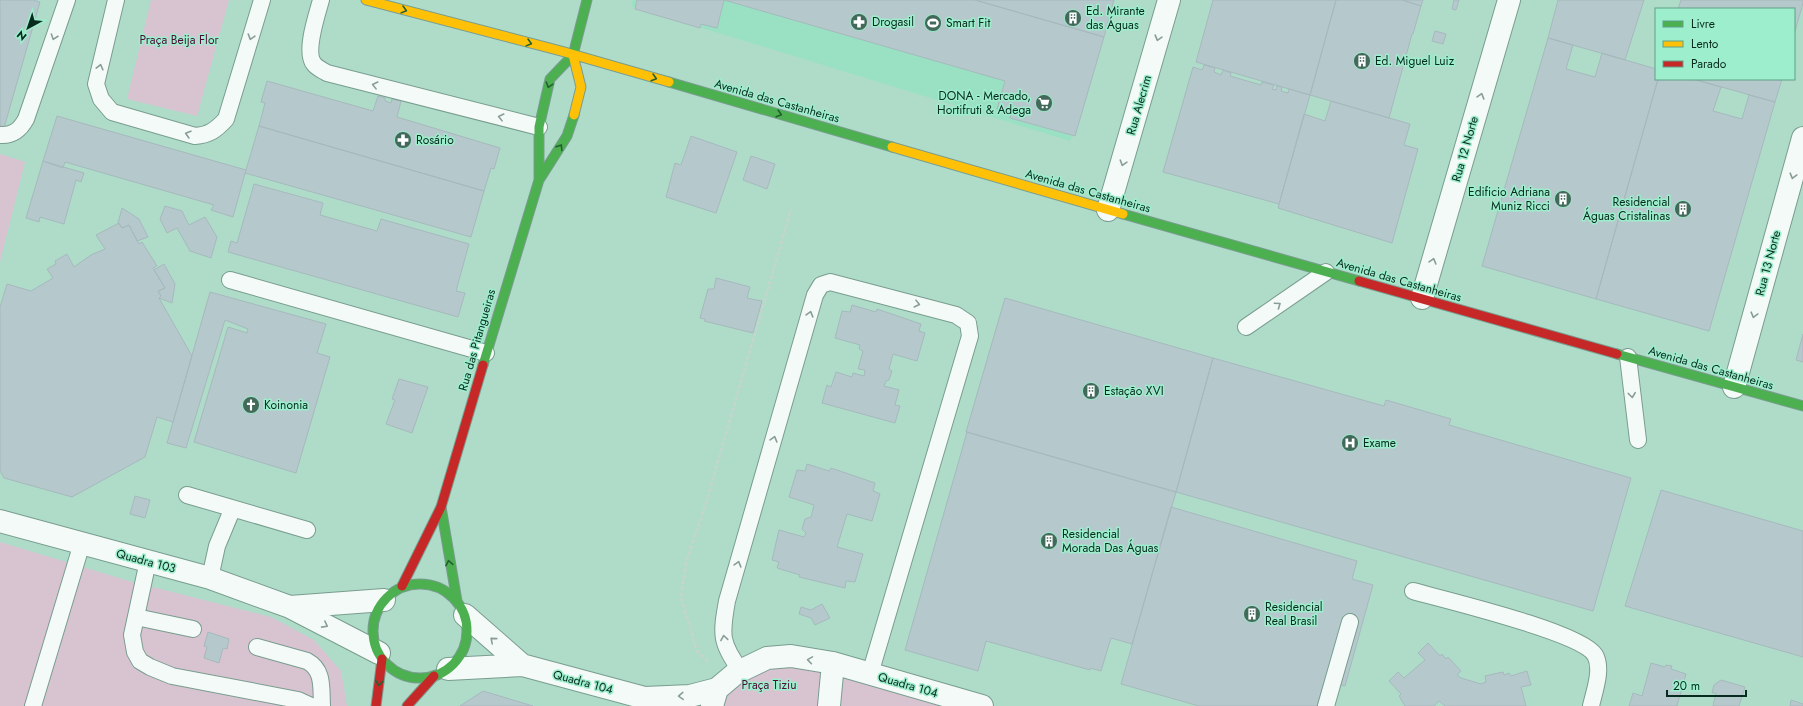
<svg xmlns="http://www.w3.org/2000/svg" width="1803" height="706" font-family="Jost,sans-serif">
<rect width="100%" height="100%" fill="#afdcc9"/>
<path fill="#9ae0c3" d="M 633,0 L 948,0 L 1099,45 L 1070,141 L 631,6 Z"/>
<path fill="#d8c3d1" d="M 151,0 L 229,0 L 197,116 L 127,99 Z
M 0,154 L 25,162 L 0,262 Z
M 0,542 L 129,581 L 271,617 L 314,640 L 341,671 L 347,706 L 0,706 Z
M 764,663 L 823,670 L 945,706 L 718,706 L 733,680 Z"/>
<path fill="#b5c9cd" stroke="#a6b9bd" d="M 0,0 L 33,0 L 40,2 L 4,128 L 0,127 Z
M 637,0 L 975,0 L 1104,37 L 1075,136 L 1010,118 L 1011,112 L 997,109 L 1005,81 L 724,0 L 717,28 L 701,24 L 700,28 L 635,9 Z
M 975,0 L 1114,0 L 1104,37 Z
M 1213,0 L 1336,0 L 1310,95 L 1196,62 Z
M 1336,0 L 1402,0 L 1421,6 L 1413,34 L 1412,34 L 1389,118 L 1310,95 Z
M 1402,0 L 1423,0 L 1421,6 Z
M 1454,0 L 1459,0 L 1456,10 L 1452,9 Z
M 1558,0 L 1644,0 L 1625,60 L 1548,38 Z
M 1681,0 L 1803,0 L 1803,3 L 1794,35 L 1794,9 L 1678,9 Z
M 1435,31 L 1446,34 L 1443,44 L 1432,41 Z
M 1548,38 L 1573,45 L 1566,69 L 1595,77 L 1602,53 L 1656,69 L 1656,79 L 1658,79 L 1596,299 L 1482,266 Z
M 1204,65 L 1215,68 L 1214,72 L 1221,75 L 1223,70 L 1231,73 L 1230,76 L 1261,85 L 1262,82 L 1274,85 L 1272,89 L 1276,90 L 1277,86 L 1282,87 L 1281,91 L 1288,93 L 1289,89 L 1310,95 L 1279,204 L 1163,172 L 1193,67 L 1202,70 Z
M 1658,79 L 1693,79 L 1721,87 L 1713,111 L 1742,119 L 1749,95 L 1775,102 L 1709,331 L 1596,299 Z
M 1693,79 L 1782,79 L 1775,102 Z
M 267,81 L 373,111 L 378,96 L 385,98 L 385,101 L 391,103 L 392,99 L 401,101 L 397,117 L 500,148 L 494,169 L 491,168 L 484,191 L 259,126 L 265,103 L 261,102 Z
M 1331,101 L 1410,124 L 1404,145 L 1418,149 L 1392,243 L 1278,208 L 1304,114 L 1325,121 Z
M 57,116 L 246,170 L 233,217 L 211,210 L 214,205 L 65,162 L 63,168 L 43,161 Z
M 259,126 L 484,191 L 471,237 L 245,173 Z
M 691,136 L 737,152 L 716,213 L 666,197 L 675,163 L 681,165 Z
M 751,156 L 775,164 L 767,189 L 743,180 Z
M 43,161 L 84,173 L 81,182 L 76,180 L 64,224 L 40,217 L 39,222 L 26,218 Z
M 254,184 L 323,203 L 320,215 L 377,231 L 381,219 L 469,244 L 456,291 L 465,293 L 458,317 L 228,252 L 231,241 L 237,243 Z
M 165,206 L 182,211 L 189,225 L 205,217 L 217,237 L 211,258 L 190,251 L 177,228 L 167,233 L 160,219 Z
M 122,208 L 139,219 L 148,237 L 137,241 L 129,225 L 122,228 L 118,223 Z
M 119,223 L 122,228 L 129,225 L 139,244 L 142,242 L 157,266 L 153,268 L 165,288 L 158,291 L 161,296 L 159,298 L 192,356 L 173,422 L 157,417 L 145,457 L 72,497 L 4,478 L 0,471 L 0,307 L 7,284 L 31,291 L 53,278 L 47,269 L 56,264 L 55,261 L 67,254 L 74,267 L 91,255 L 105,249 L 96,235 Z
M 164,264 L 175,284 L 172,303 L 159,298 L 161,296 L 158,291 L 165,288 L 154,270 Z
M 716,278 L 750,287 L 747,298 L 762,301 L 753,333 L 704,321 L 705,319 L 700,318 L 708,289 L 714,289 Z
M 210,292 L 326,324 L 317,353 L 330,357 L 296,473 L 194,442 L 228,327 L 247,333 L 248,329 L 225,320 L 186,448 L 167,443 Z
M 1005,298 L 1213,358 L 1176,492 L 966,432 Z
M 852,305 L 876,312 L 877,309 L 921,324 L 919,331 L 925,333 L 917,361 L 893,354 L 889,369 L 892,371 L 889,380 L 886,381 L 884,386 L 899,390 L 895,405 L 900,406 L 895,423 L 822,403 L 827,385 L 831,387 L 836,372 L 852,377 L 853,373 L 864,376 L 865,370 L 858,369 L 863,351 L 859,349 L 860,345 L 835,338 L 842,311 L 850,312 Z
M 1803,334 L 1803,362 L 1796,360 Z
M 1213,358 L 1384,406 L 1386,400 L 1451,419 L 1449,425 L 1631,478 L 1593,611 L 1176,492 Z
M 399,379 L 428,387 L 412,433 L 386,424 L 395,400 L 392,399 Z
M 967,432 L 1176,492 L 1132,644 L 1111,638 L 1101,671 L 1090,668 L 1090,670 L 986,641 L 978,671 L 905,650 Z
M 807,464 L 829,471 L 831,468 L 875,483 L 873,491 L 880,494 L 872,521 L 847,514 L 837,547 L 863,554 L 855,582 L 846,581 L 845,588 L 799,577 L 800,575 L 777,568 L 779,562 L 772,560 L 779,530 L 804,537 L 806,533 L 802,529 L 805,519 L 811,517 L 814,505 L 789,497 L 797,470 L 805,471 Z
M 1661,490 L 1803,531 L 1803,657 L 1625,606 Z
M 135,496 L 150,500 L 145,518 L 130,514 Z
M 1171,507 L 1357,561 L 1352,579 L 1373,585 L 1345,686 L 1325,680 L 1317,706 L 1199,706 L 1121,684 Z
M 822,604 L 830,618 L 817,624 L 815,625 L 811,618 L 799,614 L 801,607 L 811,610 Z
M 208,632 L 229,639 L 227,649 L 223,648 L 219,663 L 204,658 L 207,647 L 204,646 Z
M 1428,643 L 1440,656 L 1442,654 L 1446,659 L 1448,657 L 1461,671 L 1457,675 L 1461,678 L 1481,684 L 1486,682 L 1485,676 L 1503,672 L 1504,675 L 1509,673 L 1511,676 L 1527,671 L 1531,685 L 1521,687 L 1526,706 L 1445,706 L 1439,701 L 1434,706 L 1405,706 L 1399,696 L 1401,694 L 1389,681 L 1398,672 L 1404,678 L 1425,660 L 1418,653 Z
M 1651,663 L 1665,667 L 1666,665 L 1672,666 L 1671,669 L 1686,674 L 1677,706 L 1629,706 L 1633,693 L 1642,696 Z
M 1721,680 L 1745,687 L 1739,706 L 1713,706 L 1716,693 L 1712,693 L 1714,685 Z
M 483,691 L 533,706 L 460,706 Z
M 1791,700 L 1803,704 L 1803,706 L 1790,706 Z"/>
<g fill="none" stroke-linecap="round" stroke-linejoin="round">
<g stroke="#799d8f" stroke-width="18">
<path id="lane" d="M 116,0 L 96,84 L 101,99 L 112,112 L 195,136 C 209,135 216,130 226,119 L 262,0
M 321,0 C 317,15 304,52 314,64 C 317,68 322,70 327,73 L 539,127
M 0,135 C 13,136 20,130 26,119 L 67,0
M 230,280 L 486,353
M 1246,327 L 1326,272
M 1628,357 L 1638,440
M 187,495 L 307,530
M 148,561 L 132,635 L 135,652 L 140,661 L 150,667 L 172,676 L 298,700 L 311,706
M 210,578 L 217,546 L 232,510
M 1413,591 C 1445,600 1581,632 1595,655 C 1603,669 1594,692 1591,706
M 136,617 L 193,629
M 257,647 L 307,661 C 324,670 321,688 322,706
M 741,671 C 720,643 721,634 727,601 L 815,295 L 821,285 L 830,282 L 956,315 L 968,323 L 970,336 L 870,674
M 33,706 L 82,543
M 1326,706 L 1350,622"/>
</g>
<g stroke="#799d8f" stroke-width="24">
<path id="street" d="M 1108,210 L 1169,0
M 1422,298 L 1509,0
M 1734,387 L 1803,138
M 0,521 L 210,578 L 290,607 L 379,653
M 290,607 L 384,600
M 465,615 L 522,665
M 448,669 L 522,665 L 645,698 L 661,706
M 645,698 L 690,696 L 717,689
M 712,706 L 717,689 L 736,673 L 767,658 L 791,656 L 833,663 L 982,706
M 829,706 L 833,663"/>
</g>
<g stroke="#799d8f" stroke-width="11">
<path id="fast" d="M 669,82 L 892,147
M 539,180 L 539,127 L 550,79 L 573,55 L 587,0
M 1123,214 L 1359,281
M 1617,354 L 1803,406
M 483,365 L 539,180 L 567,136 L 574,115
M 441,507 L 457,601
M373 631a47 47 0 1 1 94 0a47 47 0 1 1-94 0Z"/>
</g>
<g stroke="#799d8f" stroke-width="11">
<path id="slow" d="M 366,0 L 561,51 L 669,82
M 573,55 L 581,87 L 574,115
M 892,147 L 1123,214"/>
</g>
<g stroke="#799d8f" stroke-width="11">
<path id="jam" d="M 1359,281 L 1617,354
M 402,586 L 441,507 L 483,365
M 376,706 L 382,659
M 407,706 L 434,676"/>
</g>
<path stroke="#c5d4ce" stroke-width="2.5" stroke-dasharray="4 2" stroke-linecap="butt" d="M 708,661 L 697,651 L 681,597 L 686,563 L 706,503 L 791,209"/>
<use href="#lane" stroke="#f3faf7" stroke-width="16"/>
<use href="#street" stroke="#f3faf7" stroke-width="22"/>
<use href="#fast" stroke="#4caf50" stroke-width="9"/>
<use href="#slow" stroke="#ffc107" stroke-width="9"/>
<use href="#jam" stroke="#c62828" stroke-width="9"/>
</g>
<defs><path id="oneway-chevron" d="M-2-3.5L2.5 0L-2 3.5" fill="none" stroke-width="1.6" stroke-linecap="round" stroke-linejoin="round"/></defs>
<g stroke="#236033">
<use href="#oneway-chevron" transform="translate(404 10) rotate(15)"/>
<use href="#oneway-chevron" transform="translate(529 43) rotate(15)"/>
<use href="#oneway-chevron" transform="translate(654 78) rotate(16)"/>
<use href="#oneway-chevron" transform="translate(549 85) rotate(107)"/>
<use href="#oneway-chevron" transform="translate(779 114) rotate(16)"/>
<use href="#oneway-chevron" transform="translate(560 147) rotate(-58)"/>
<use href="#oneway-chevron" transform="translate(449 563) rotate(-101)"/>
<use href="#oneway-chevron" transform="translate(379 683) rotate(97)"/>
</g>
<g stroke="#899d96">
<use href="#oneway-chevron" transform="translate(54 37) rotate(109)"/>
<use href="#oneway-chevron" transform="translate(251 37) rotate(107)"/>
<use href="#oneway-chevron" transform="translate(1158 38) rotate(106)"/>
<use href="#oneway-chevron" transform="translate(100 67) rotate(-76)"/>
<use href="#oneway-chevron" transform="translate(375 85) rotate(-166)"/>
<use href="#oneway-chevron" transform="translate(1481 96) rotate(-74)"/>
<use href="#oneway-chevron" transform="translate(501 117) rotate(-166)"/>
<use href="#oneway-chevron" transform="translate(188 134) rotate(-164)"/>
<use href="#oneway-chevron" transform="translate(1123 163) rotate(107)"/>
<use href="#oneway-chevron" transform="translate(1793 176) rotate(105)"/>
<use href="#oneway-chevron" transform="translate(1433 261) rotate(-74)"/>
<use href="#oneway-chevron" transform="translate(917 304) rotate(14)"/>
<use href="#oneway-chevron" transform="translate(1278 305) rotate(-35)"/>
<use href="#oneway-chevron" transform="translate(810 314) rotate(-74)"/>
<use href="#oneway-chevron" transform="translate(1754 315) rotate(105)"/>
<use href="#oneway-chevron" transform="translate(1632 395) rotate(83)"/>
<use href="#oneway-chevron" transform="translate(774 439) rotate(-74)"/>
<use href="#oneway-chevron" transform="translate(738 564) rotate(-74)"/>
<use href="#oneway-chevron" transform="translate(325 625) rotate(28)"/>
<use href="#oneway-chevron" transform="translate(724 638) rotate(-99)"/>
<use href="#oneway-chevron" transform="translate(493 640) rotate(-139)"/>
<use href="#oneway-chevron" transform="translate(810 660) rotate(-171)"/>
<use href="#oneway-chevron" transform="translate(681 696) rotate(177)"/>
</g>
<defs>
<g id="building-disc" transform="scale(0.9)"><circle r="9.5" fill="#42695a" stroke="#9deecc"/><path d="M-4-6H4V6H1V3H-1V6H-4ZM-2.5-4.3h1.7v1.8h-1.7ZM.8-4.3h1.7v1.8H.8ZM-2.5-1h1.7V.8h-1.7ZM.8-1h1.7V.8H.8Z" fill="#fff"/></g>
<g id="pharmacy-disc" transform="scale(0.9)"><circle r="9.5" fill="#42695a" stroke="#9deecc"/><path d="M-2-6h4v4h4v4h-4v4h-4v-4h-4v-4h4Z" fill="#fff"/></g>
<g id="stadium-disc" transform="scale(0.9)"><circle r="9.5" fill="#42695a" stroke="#9deecc"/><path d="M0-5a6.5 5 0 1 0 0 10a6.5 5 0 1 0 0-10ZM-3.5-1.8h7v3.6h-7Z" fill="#fff"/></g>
<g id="supermarket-disc" transform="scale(0.9)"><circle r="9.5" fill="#42695a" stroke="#9deecc"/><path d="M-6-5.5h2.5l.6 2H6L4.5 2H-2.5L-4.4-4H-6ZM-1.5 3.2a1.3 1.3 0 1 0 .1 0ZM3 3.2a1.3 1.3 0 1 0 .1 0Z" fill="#fff"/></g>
<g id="church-disc" transform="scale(0.9)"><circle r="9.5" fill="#42695a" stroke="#9deecc"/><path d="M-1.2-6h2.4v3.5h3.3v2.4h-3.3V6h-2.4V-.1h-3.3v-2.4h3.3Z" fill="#fff"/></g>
<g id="hospital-disc" transform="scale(0.9)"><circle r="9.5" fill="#42695a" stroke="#9deecc"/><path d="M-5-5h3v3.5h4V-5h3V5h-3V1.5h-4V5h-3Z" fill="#fff"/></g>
</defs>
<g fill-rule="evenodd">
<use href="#building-disc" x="1073" y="18"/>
<use href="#pharmacy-disc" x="859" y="22"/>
<use href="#stadium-disc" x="933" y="23"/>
<use href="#building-disc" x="1362" y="61"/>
<use href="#supermarket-disc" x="1044" y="103"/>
<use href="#pharmacy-disc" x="403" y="140"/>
<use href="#building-disc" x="1563" y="199"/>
<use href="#building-disc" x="1683" y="209"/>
<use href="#building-disc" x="1091" y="391"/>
<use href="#church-disc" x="251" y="405"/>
<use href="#hospital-disc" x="1350" y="443"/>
<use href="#building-disc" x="1049" y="541"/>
<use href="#building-disc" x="1252" y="614"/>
</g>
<g text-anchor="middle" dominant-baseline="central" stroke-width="3" stroke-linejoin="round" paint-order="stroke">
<g font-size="12" fill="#082b1f" stroke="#9deecc" text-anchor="start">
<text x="1086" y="11">Ed. Mirante<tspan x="1086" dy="14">das Águas</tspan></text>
<text x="872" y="22">Drogasil</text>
<text x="946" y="23">Smart Fit</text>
<text x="1375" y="61">Ed. Miguel Luiz</text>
<text x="1031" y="96" text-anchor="end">DONA - Mercado,<tspan x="1031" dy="14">Hortifruti &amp; Adega</tspan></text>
<text x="416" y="140">Rosário</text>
<text x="1550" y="192" text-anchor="end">Edificio Adriana<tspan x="1550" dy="14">Muniz Ricci</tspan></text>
<text x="1670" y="202" text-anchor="end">Residencial<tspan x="1670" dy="14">Águas Cristalinas</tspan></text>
<text x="1104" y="391">Estação XVI</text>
<text x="264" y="405">Koinonia</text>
<text x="1363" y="443">Exame</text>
<text x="1062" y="534">Residencial<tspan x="1062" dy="14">Morada Das Águas</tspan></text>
<text x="1265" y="607">Residencial<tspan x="1265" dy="14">Real Brasil</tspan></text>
</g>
<g font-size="12" fill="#4e0d37" stroke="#9deecc">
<text x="179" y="40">Praça Beija Flor</text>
<text x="769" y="685">Praça Tiziu</text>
</g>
<g font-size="12" fill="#082b1f" stroke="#9deecc">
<text transform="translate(777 101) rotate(16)">Avenida das Castanheiras</text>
<text transform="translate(1139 105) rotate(-74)">Rua Alecrim</text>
<text transform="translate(1465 149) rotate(-74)">Rua 12 Norte</text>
<text transform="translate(1088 191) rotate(16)">Avenida das Castanheiras</text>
<text transform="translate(1768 263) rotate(-75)">Rua 13 Norte</text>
<text transform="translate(1399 280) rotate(16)">Avenida das Castanheiras</text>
<text transform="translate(477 340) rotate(-74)">Rua das Pitangueiras</text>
<text transform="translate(1711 368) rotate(16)">Avenida das Castanheiras</text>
<text transform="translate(146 561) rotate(15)">Quadra 103</text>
<text transform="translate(583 682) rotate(15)">Quadra 104</text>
<text transform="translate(908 685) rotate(16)">Quadra 104</text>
</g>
</g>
<rect x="1655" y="8" width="140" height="72" fill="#9deecc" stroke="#61a087"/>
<rect x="1663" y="21" width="20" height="6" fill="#4caf50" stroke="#61a087"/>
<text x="1691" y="28" font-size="12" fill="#082b1f">Livre</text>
<rect x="1663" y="41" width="20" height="6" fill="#ffc107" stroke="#61a087"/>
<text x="1691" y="48" font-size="12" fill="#082b1f">Lento</text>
<rect x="1663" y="61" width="20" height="6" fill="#c62828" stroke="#61a087"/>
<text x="1691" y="68" font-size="12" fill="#082b1f">Parado</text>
<g transform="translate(28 28) rotate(220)" stroke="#9deecc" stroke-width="3" paint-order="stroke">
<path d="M0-3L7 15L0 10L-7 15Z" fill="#082b1f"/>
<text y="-6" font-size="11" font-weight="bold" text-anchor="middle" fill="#082b1f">N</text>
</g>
<path d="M1667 690v6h79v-6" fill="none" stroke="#082b1f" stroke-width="2"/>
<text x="1673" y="690" font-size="12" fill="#082b1f" stroke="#9deecc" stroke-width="3" paint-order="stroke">20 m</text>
</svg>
